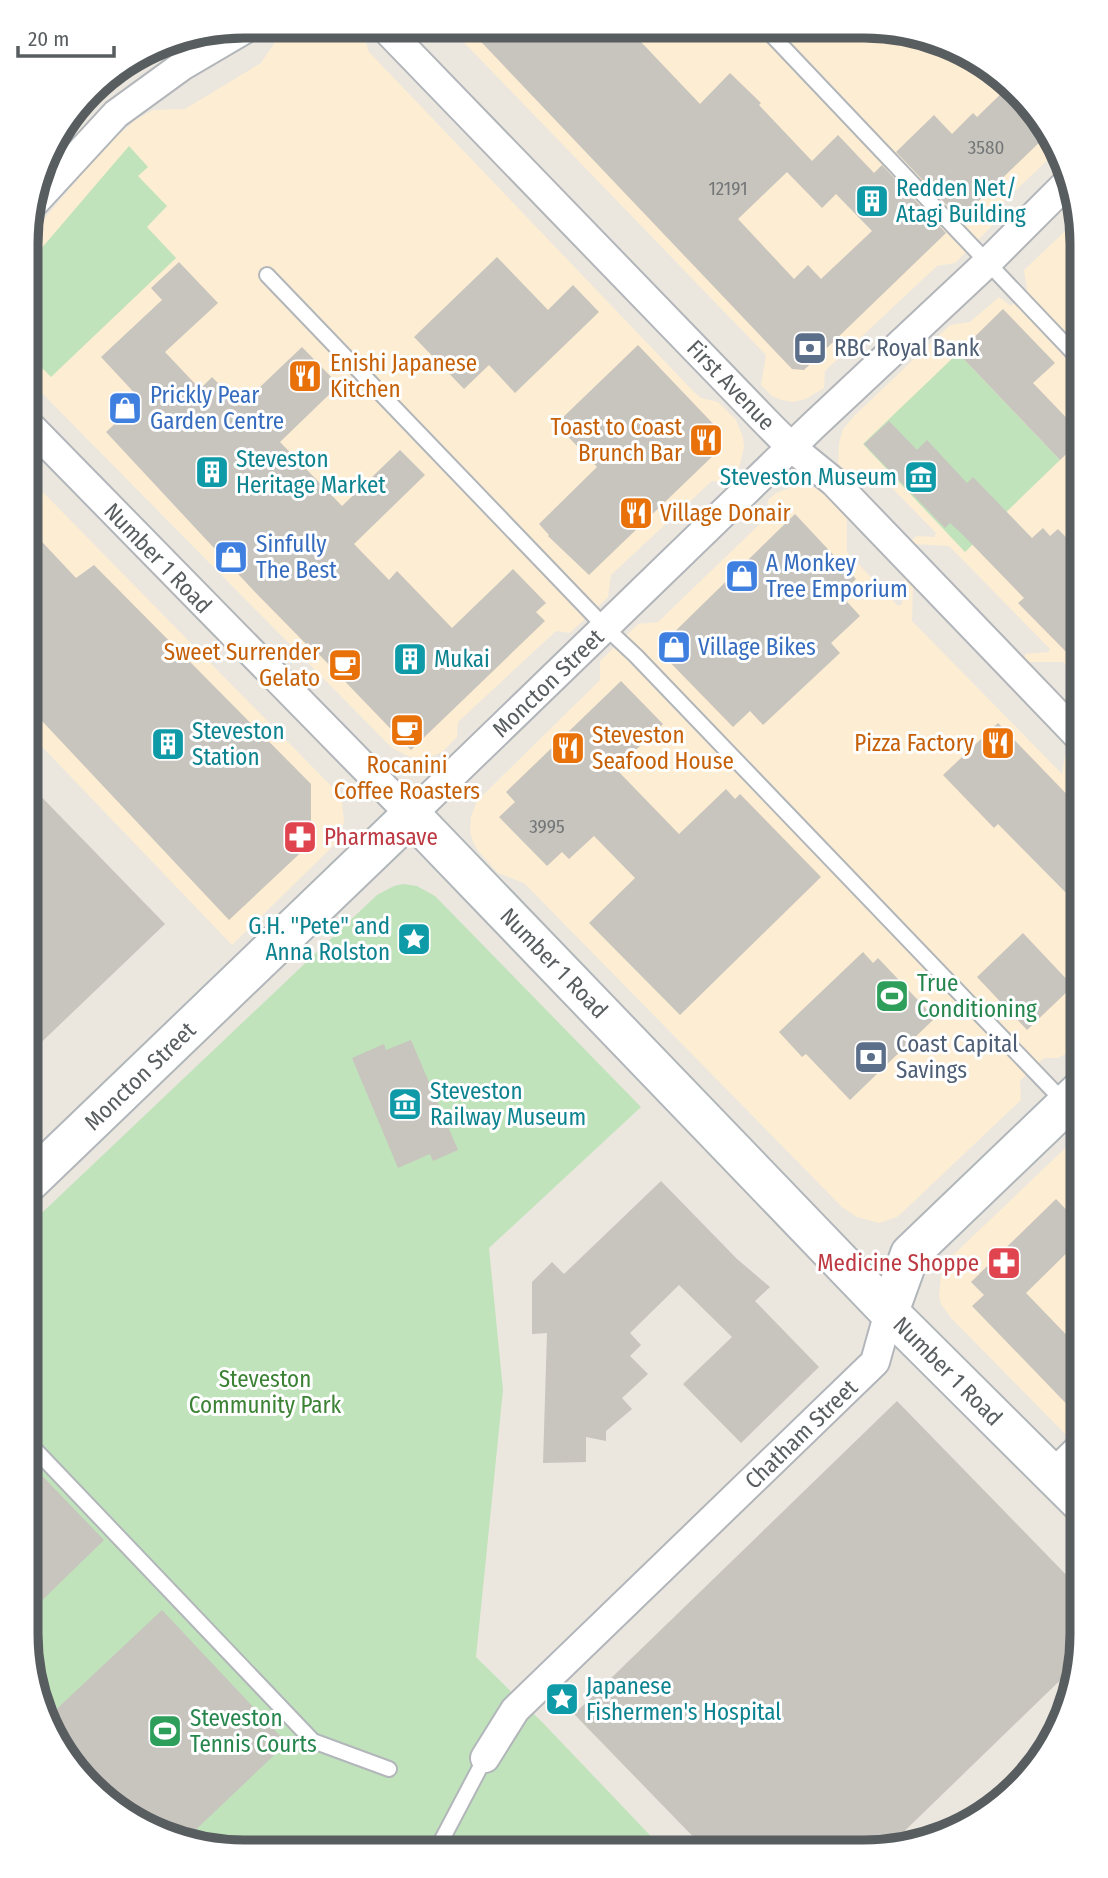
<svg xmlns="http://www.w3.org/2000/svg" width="1108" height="1878" font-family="'Fira Sans Condensed',sans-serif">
<rect width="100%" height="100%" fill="#ebe7df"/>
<path fill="#fdedd2" d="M 292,26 L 357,27 L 362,31 L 369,52 L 693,391 L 701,398 L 718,402 L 736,420 L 743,437 L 744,448 L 738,471 L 725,482 L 712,481 L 611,575 L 608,597 L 570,633 L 556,631 L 458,722 L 457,737 L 442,752 L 428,758 L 410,757 L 392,748 L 28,379 L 28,238 L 103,149 L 134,121 L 153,110 L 185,109 L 261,63 L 279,36 Z
M 449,27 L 892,28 L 997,72 L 1057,151 L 995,210 L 994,224 L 955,263 L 937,266 L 825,371 L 824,388 L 806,399 L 793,402 L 782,400 L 772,396 L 761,385 L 766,355 Z
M 187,38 L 113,83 L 78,116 L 76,113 L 100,81 L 161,43 Z
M 1077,220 L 1082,245 L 1082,681 L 1063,662 L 1025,662 L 1025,654 L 1048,652 L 1050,649 L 949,546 L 913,544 L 912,540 L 917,536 L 934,537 L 936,533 L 890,486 L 854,482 L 847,476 L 838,463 L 839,443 L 843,429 L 855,415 L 950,325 L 970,322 L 999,297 L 1011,306 L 1027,290 L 1024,270 Z
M 28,477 L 339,794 L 342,802 L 344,822 L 341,834 L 333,846 L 232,945 L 27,731 Z
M 797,485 L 815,488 L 831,497 L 847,516 L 847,552 L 898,606 L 902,604 L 904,580 L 908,579 L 913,584 L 912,621 L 1062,774 L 1066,751 L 1074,750 L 1077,754 L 1075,786 L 1082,793 L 1081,1042 L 1073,1050 L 1058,1058 L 1044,1058 L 1020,1081 L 1021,1100 L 907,1208 L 897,1217 L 879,1223 L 857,1217 L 842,1207 L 524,883 L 498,873 L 479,852 L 473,842 L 470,832 L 471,817 L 477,801 L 600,680 L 600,661 L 638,624 L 658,622 L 767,517 L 768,500 L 776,493 Z
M 1081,1133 L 1081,1437 L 1074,1443 L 951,1318 L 941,1304 L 939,1295 L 941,1276 L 949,1259 Z"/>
<path fill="#c0e3bb" d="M 129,146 L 148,167 L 138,176 L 167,206 L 147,227 L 176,258 L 51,377 L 28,354 L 28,264 Z
M 958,353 L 1060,460 L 965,552 L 863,444 Z
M 403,884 L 417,886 L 435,896 L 641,1107 L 489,1248 L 503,1390 L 476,1657 L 544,1724 L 665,1851 L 217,1850 L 111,1806 L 43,1717 L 26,1633 L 27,1227 L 377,895 L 394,886 Z"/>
<path fill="#c8c4be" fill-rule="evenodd" d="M 467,27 L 656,27 L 641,42 L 700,104 L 730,73 L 761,103 L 759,105 L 812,161 L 838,135 L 874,173 L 882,165 L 946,233 L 804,370 L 792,369 ZM 787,172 L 822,208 L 836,194 L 872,231 L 821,279 L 808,265 L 794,279 L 738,219 Z
M 1008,87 L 1046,136 L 960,219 L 896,152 L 934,115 L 952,134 L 973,113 L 977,117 Z
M 497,257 L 548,310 L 573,285 L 599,312 L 515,393 L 489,365 L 464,389 L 414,337 Z
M 179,262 L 218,303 L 165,352 L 200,389 L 212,377 L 240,406 L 302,347 L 339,385 L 280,442 L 342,506 L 400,450 L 425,475 L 354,544 L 389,580 L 397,571 L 452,628 L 513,569 L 546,603 L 536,612 L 545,621 L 411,750 L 308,643 L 306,644 L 254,591 L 106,432 L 141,400 L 101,357 L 162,300 L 151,288 Z
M 1003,309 L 1055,363 L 1033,383 L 1082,434 L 1082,439 L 1060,460 L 958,353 Z
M 638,345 L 719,430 L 719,450 L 589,575 L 548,536 L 549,535 L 539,524 L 597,467 L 556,424 Z
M 889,421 L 917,450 L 927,440 L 967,483 L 973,477 L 1032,538 L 1043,528 L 1050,536 L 1058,529 L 1082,554 L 1082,668 L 1018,603 L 1024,598 L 962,534 L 950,523 L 945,528 L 864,444 Z
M 795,514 L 856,579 L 840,594 L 860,616 L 831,643 L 840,653 L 763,725 L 750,711 L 733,727 L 657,649 Z
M 28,527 L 76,578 L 94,565 L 311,784 L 311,843 L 229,920 L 27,705 Z
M 621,681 L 663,724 L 616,769 L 679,834 L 726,789 L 735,799 L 740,794 L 821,877 L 680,1015 L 589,923 L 635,878 L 594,836 L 569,859 L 562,852 L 547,866 L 499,817 L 515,802 L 506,792 Z
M 998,723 L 1082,810 L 1082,909 L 998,824 L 994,828 L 943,775 Z
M 27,782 L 165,924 L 27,1056 Z
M 1023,933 L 1073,986 L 1027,1030 L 977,977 Z
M 863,952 L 873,963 L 878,958 L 935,1018 L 850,1100 L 806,1054 L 802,1057 L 779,1032 Z
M 411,1040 L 458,1150 L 433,1161 L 430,1154 L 398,1168 L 352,1058 L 384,1044 L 386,1050 Z
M 661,1181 L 737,1259 L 770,1287 L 755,1301 L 819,1367 L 741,1443 L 683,1384 L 732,1337 L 679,1285 L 630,1333 L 641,1345 L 630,1356 L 648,1374 L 622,1398 L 632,1409 L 606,1431 L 606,1441 L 586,1437 L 586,1462 L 543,1463 L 547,1333 L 532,1334 L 532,1282 L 552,1262 L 564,1274 Z
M 1056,1199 L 1081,1225 L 1081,1239 L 1026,1293 L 1081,1350 L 1081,1419 L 972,1306 L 984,1295 L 971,1282 Z
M 897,1401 L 1081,1590 L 1081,1648 L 1078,1663 L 888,1847 L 864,1852 L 707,1851 L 574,1714 Z
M 26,1459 L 104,1540 L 26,1616 Z
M 162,1610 L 287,1743 L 187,1838 L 111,1806 L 45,1720 Z"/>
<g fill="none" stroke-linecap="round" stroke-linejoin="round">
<g stroke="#b2b6ba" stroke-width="18">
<path id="lane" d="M 765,28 L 1082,362
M 267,275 L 605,627 L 636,656 L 1065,1103
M 26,1440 L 313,1741 L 389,1769
M 1049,1468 L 1081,1437
M 436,1851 L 485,1758"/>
</g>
<g stroke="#b2b6ba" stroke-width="32">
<path id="street" d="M 384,27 L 768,424 L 791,447 L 834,482 L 1082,740
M 32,205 L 116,114 L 182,66 L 250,26
M 28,424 L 411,815 L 814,425 L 987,263 L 1069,181
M 485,1758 L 515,1710 L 875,1362 L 889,1312"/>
</g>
<g stroke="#b1b6ba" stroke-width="42">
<path id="secondary" d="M 27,1184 L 411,815 L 889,1312 L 1081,1503
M 889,1312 L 910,1254 L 1081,1090"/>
</g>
<use href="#lane" stroke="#fff" stroke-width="14"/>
<use href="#street" stroke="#fff" stroke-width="28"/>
<use href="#secondary" stroke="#fff" stroke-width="38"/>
</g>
<defs>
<g id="building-square" transform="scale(1.75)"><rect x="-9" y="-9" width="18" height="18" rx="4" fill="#0f9aa8" stroke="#fff"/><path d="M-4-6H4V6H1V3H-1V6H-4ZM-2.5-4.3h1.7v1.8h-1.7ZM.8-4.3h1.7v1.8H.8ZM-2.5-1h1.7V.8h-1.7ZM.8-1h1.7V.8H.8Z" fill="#fff"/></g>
<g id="bank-square" transform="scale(1.75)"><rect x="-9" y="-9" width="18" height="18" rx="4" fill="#5c6f8a" stroke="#fff"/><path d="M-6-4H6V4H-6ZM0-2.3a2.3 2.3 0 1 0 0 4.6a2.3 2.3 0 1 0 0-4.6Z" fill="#fff"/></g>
<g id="restaurant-square" transform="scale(1.75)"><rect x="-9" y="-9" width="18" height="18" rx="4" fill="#e8710a" stroke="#fff"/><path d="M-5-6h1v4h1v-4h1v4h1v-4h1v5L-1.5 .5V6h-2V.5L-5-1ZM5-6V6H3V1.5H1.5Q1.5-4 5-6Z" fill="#fff"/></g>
<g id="shop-square" transform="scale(1.75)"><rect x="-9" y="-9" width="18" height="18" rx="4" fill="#3f7fe0" stroke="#fff"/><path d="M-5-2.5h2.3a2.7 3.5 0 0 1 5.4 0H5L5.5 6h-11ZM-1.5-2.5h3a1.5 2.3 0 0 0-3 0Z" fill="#fff"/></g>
<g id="museum-square" transform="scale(1.75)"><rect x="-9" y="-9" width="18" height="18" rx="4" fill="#0f9aa8" stroke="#fff"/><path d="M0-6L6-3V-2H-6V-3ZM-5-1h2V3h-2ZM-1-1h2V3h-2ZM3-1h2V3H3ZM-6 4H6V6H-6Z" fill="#fff"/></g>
<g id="cafe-square" transform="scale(1.75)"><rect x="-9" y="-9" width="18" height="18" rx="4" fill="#e8710a" stroke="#fff"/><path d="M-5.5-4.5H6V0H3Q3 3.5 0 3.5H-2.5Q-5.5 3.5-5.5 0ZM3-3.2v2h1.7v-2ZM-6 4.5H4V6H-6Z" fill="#fff"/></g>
<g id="pharmacy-square" transform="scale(1.75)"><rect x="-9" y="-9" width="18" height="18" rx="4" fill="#e0444e" stroke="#fff"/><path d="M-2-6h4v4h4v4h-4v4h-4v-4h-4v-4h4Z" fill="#fff"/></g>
<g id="sight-square" transform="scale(1.75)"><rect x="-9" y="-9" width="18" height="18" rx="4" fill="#0f9aa8" stroke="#fff"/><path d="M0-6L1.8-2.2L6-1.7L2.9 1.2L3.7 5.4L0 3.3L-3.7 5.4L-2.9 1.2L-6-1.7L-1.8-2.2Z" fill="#fff"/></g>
<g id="stadium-square" transform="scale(1.75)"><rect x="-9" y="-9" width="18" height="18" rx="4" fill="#2e9e5b" stroke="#fff"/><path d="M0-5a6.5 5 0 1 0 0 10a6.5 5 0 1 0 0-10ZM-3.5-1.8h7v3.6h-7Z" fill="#fff"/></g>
</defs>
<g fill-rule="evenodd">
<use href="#building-square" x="872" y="201"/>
<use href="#bank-square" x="810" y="348"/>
<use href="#restaurant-square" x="305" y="376"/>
<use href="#shop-square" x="125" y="408"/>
<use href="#restaurant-square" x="706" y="440"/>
<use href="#building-square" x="212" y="472"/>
<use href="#museum-square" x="921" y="477"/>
<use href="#restaurant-square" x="636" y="513"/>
<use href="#shop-square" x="231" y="557"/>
<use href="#shop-square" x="742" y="576"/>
<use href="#shop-square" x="674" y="647"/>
<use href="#building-square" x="410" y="659"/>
<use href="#cafe-square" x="345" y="665"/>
<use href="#cafe-square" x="407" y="730"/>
<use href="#restaurant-square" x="998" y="743"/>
<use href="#building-square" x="168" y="744"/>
<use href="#restaurant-square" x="568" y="748"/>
<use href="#pharmacy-square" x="300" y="837"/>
<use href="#sight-square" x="414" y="939"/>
<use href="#stadium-square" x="892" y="996"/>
<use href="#bank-square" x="871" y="1057"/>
<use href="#museum-square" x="405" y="1104"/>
<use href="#pharmacy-square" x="1004" y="1263"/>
<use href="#sight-square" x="562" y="1699"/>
<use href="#stadium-square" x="165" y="1731"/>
</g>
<g text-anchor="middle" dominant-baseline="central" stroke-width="6" stroke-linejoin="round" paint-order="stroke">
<g font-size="19" fill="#747778">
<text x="986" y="147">3580</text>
<text x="728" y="188">12191</text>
<text x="547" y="826">3995</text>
</g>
<g font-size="23" fill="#0d838f" stroke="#fff" text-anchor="start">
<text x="896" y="188">Redden Net/<tspan x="896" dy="26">Atagi Building</tspan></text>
<text x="236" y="459">Steveston<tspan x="236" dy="26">Heritage Market</tspan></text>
<text x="897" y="477" text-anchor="end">Steveston Museum</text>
<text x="434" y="659">Mukai</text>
<text x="192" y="731">Steveston<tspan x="192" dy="26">Station</tspan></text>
<text x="390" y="926" text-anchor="end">G.H. "Pete" and<tspan x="390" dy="26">Anna Rolston</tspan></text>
<text x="430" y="1091">Steveston<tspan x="430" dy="26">Railway Museum</tspan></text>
<text x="586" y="1686">Japanese<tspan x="586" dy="26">Fishermen's Hospital</tspan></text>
</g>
<g font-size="23" fill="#4e5e75" stroke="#fff" text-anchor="start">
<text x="834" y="348">RBC Royal Bank</text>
<text x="896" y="1044">Coast Capital<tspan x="896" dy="26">Savings</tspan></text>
</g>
<g font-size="23" fill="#c56008" stroke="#fff" text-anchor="start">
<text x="330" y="363">Enishi Japanese<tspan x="330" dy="26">Kitchen</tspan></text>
<text x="682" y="427" text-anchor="end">Toast to Coast<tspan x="682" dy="26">Brunch Bar</tspan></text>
<text x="660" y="513">Village Donair</text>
<text x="320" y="652" text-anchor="end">Sweet Surrender<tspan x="320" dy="26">Gelato</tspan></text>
<text x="592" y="735">Steveston<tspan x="592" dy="26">Seafood House</tspan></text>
<text x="974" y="743" text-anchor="end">Pizza Factory</text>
<text x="407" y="765" text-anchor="middle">Rocanini<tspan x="407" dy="26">Coffee Roasters</tspan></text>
</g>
<g font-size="23" fill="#585d60" stroke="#fff">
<text transform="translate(731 385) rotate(46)">First Avenue</text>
<text transform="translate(158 558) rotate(46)">Number 1 Road</text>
<text transform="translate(548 683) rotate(-44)">Moncton Street</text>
<text transform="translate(554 963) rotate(46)">Number 1 Road</text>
<text transform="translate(140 1076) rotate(-44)">Moncton Street</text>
<text transform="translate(948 1371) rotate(45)">Number 1 Road</text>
<text transform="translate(801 1434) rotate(-44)">Chatham Street</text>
</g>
<g font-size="23" fill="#366cbe" stroke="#fff" text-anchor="start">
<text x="150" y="395">Prickly Pear<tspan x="150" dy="26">Garden Centre</tspan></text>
<text x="256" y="544">Sinfully<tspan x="256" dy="26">The Best</tspan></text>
<text x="766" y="563">A Monkey<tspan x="766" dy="26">Tree Emporium</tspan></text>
<text x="698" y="647">Village Bikes</text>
</g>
<g font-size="23" fill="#be3a42" stroke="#fff" text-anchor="start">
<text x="324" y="837">Pharmasave</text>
<text x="979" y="1263" text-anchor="end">Medicine Shoppe</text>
</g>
<g font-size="23" fill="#27864d" stroke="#fff" text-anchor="start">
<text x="917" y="983">True<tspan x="917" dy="26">Conditioning</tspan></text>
<text x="190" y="1718">Steveston<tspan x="190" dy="26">Tennis Courts</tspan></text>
</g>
<g font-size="23" fill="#3c8235" stroke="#fff">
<text x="265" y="1379">Steveston<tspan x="265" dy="26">Community Park</tspan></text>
</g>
</g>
<path d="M0 0H1108V1878H0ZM244 38H864A206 206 0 0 1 1070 244V1634A206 206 0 0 1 864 1840H244A206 206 0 0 1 38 1634V244A206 206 0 0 1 244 38Z" fill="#fff" fill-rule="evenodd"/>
<path fill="none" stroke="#585d60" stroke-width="9" d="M244 38H864A206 206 0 0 1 1070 244V1634A206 206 0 0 1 864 1840H244A206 206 0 0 1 38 1634V244A206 206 0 0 1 244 38Z"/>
<path d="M18 46v10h96v-10" fill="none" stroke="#585d60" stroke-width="3.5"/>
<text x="28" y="46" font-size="21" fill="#585d60" stroke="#ffffff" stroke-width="5" paint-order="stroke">20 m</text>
</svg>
